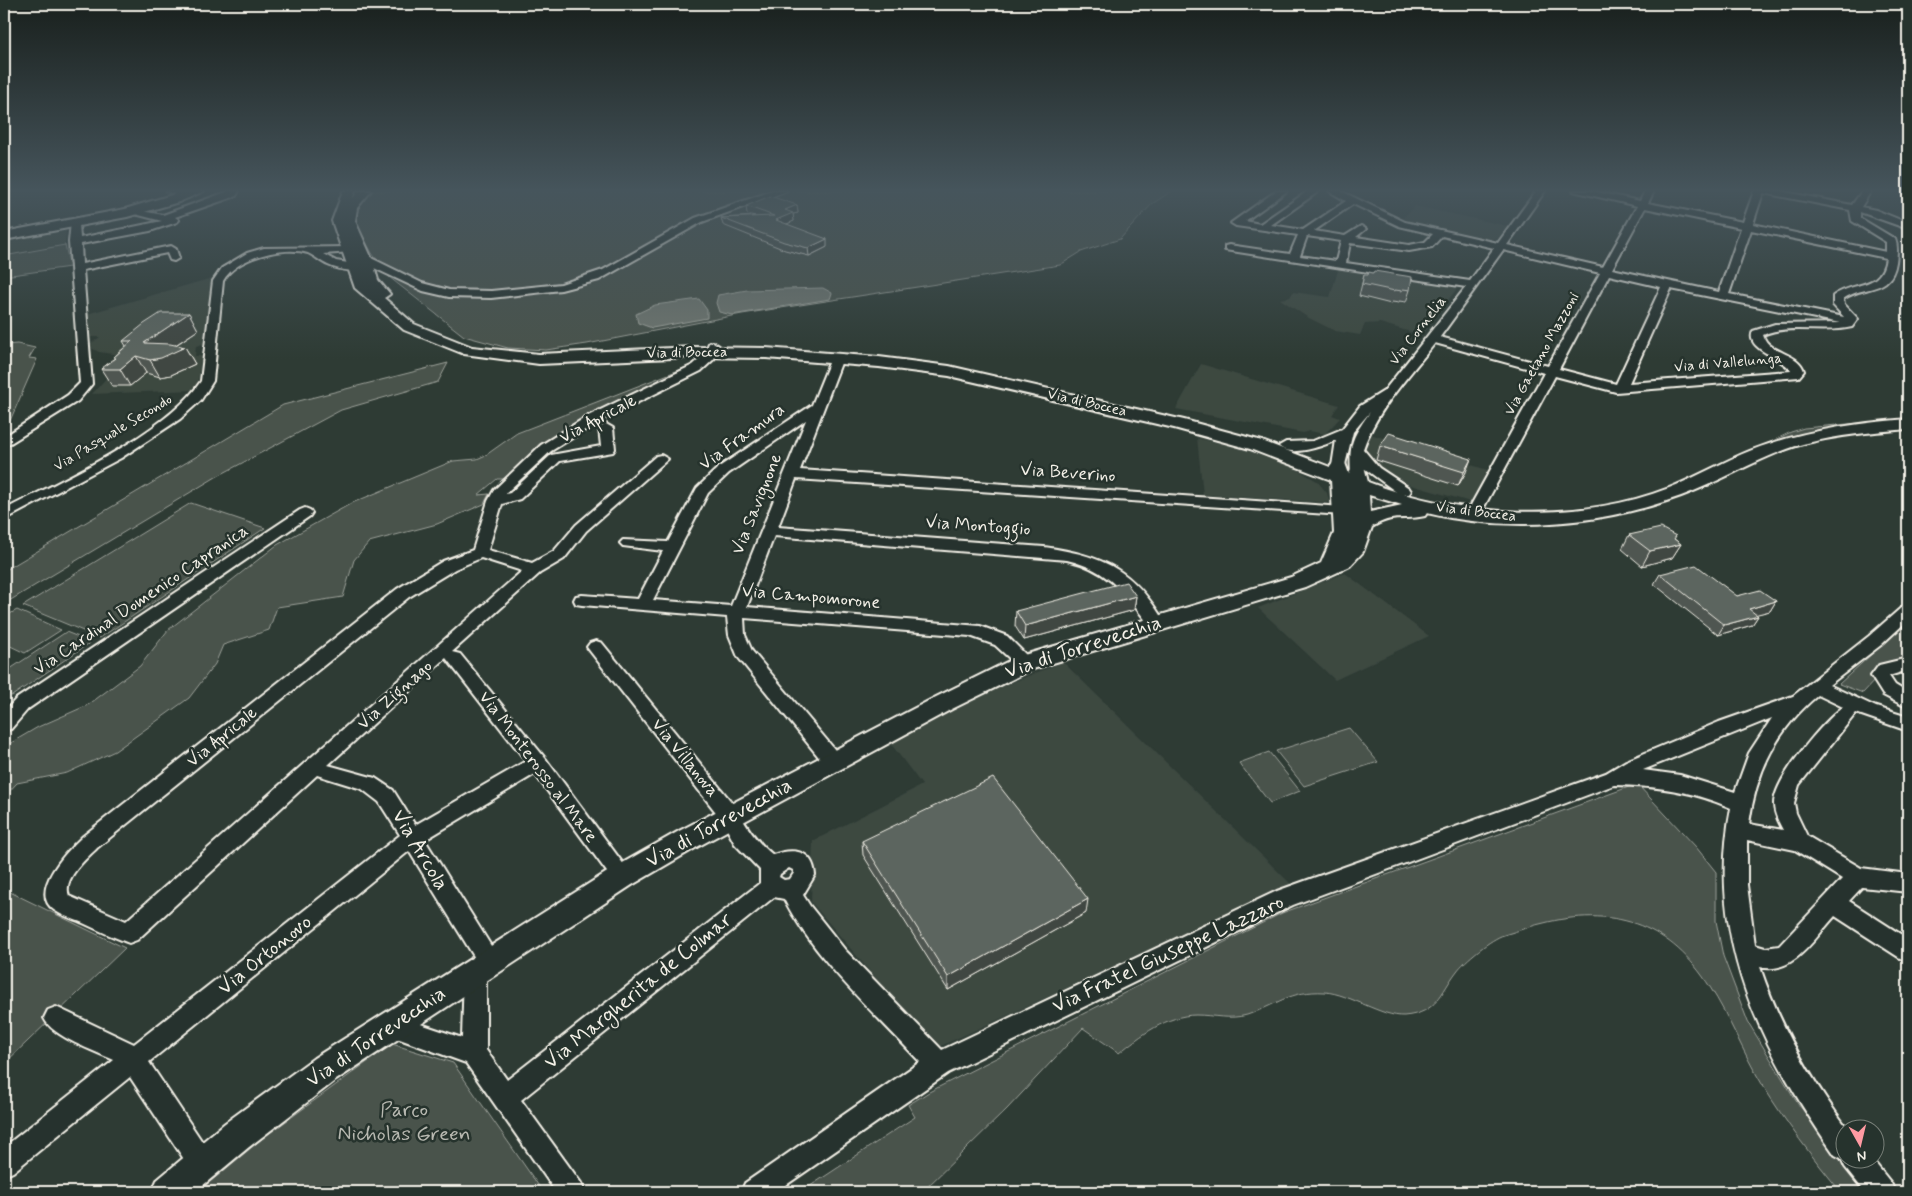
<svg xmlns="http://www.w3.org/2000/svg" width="1912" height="1196" font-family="Mynerve,sans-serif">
<rect width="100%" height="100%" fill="#2e3b34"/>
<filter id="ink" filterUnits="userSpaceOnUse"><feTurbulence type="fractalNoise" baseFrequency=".02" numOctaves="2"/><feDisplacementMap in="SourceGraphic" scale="10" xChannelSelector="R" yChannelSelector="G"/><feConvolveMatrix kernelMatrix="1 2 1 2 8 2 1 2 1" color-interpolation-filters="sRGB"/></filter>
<g filter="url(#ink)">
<path fill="#3c4841" d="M 1415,206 L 1508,226 L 1500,238 L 1482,241 L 1399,222 Z
M 66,231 L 65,245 L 4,256 L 4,241 Z
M 1339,267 L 1433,281 L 1459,286 L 1421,335 L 1380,323 L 1365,324 L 1360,335 L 1335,331 L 1307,317 L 1280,299 L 1290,297 L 1293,292 L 1330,297 Z
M 212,278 L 203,344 L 196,346 L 195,356 L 203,356 L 196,390 L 92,394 L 126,356 L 99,352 L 87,346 L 100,337 L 88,337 L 87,314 Z
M 1201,364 L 1339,405 L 1332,415 L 1340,418 L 1325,434 L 1309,431 L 1303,433 L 1176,409 Z
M 1370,434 L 1491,471 L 1474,503 L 1407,484 L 1382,472 L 1367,457 L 1363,448 Z
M 1197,438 L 1251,450 L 1283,461 L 1317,481 L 1327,493 L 1330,503 L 1203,495 Z
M 1345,573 L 1429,636 L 1335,680 L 1258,608 Z
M 1063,662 L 1292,885 L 941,1046 L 905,1013 L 811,902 L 813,841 L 922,785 L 888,740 L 986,693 Z"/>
<path fill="#48524c" stroke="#9ea29a" d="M 372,191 L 1172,191 L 1152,204 L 1120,239 L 1081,252 L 1060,265 L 742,314 L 587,344 L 546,350 L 508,348 L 464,336 L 389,277 L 372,253 L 355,221 L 359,207 Z
M 65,245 L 70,267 L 4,276 L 4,256 Z
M 4,342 L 5,345 L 17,344 L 35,348 L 29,358 L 37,359 L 9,423 L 4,425 Z
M 702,361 L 549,441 L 505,479 L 497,479 L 478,495 L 489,494 L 484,504 L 437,524 L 369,542 L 354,560 L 343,597 L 277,607 L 269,630 L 223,645 L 215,664 L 189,698 L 115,751 L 67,773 L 17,783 L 4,797 L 4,747 L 38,727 L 88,705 L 140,666 L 168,630 L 277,545 L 352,503 L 453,461 L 477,459 L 486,455 L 517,433 Z
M 448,363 L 438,382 L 341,410 L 216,477 L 4,604 L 4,571 L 283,405 Z
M 1870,422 L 1872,423 L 1808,434 L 1746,454 L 1791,432 L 1804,428 Z
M 191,503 L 265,528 L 100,638 L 23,606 Z
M 17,610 L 61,630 L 25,653 L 4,643 L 4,617 Z
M 1908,621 L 1908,658 L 1888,666 L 1863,693 L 1839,684 Z
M 66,632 L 91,642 L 12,696 L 4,692 L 4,673 Z
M 1349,728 L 1378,762 L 1304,786 L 1276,751 Z
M 1269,752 L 1300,791 L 1270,803 L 1239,763 Z
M 1637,784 L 1696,847 L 1716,872 L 1716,921 L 1723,956 L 1748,1022 L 1798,1104 L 1869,1192 L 1841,1192 C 1813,1158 1785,1122 1762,1084 C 1743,1053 1730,1018 1710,987 C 1671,926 1618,906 1548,922 C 1533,925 1518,931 1504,935 C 1492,938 1464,961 1457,971 C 1440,993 1438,1013 1404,1016 C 1382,1017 1350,994 1325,992 C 1290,990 1277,1005 1247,1015 C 1230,1020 1213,1015 1196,1015 C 1167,1015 1140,1036 1119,1053 L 1083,1028 L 1007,1109 L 922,1192 L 801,1192 L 915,1117 L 908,1105 L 929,1092 L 1282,913 Z
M 4,889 L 125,948 L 4,1064 Z
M 392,1044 L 453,1063 L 543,1192 L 198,1192 L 263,1138 Z"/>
<path fill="#6f7770" stroke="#a4a8a0" d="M 823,288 L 832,293 L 830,299 L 732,315 L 719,312 L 716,303 L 718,295 L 747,290 Z
M 699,299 L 707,310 L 707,318 L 652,328 L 638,323 L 636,314 L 655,305 Z"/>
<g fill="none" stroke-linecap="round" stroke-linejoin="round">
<g stroke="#f4f1e8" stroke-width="4">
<path id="minor" d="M 166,191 L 184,191 L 193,195 L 188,198 Z
M 229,191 L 239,191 L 236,196 L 175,217 L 179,220 L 177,222 L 150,231 L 81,244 L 82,264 L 171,246 L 176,249 L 179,258 L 174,261 L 170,260 L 167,253 L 83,270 L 92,384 L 78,401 L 4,447 L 4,437 L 68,395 L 80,383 L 69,242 L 71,222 L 79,224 L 80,238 L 162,221 L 131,213 L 131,209 L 163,215 Z
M 772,191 L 787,191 L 702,222 L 599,280 L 561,290 L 491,298 L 449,297 L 423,291 L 374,268 L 374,272 L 370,273 C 357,271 340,271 328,265 C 321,262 315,256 308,253 C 284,245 235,258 223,281 L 213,381 L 201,400 L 180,419 L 121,458 L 4,520 L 4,510 C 60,481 167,433 201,381 L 213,281 L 222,268 L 247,253 L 264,248 L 348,247 L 352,248 L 352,252 L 323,254 L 336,261 L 373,267 L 360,259 L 365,256 L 369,257 L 422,283 L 449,290 L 491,291 L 561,284 L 603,270 L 695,218 Z
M 1276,191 L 1287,191 L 1245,221 L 1260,224 L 1308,191 L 1319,191 L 1271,225 L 1303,230 L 1346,201 L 1329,191 L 1341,191 L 1405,222 L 1498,243 L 1536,191 L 1545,191 L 1507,245 L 1603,267 L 1637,206 L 1573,191 L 1592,191 L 1640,201 L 1645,191 L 1654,191 L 1648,203 L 1743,222 L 1754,191 L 1780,191 L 1852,205 L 1862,191 L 1871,191 L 1861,207 L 1876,210 L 1908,223 L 1908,229 L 1860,212 L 1860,218 L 1895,239 C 1898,246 1897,254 1896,262 C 1891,295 1864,284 1843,299 L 1844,304 L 1858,319 L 1852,327 C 1824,334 1788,323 1763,335 C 1768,354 1799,352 1804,371 L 1799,377 L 1616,392 L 1555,376 L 1484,507 L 1477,511 L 1470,507 L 1544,373 L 1435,343 C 1409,376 1377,409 1363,449 L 1379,468 L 1409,488 L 1411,491 L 1409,494 L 1399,494 L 1365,469 L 1363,477 L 1353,477 L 1351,474 C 1349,443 1352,438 1370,412 L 1353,432 L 1344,469 L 1339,470 L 1332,466 L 1336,440 C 1324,446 1289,458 1279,446 L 1286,442 L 1313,441 L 1342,429 L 1360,406 L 1384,391 L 1466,287 L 1225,250 L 1225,246 L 1229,245 L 1290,254 L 1298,235 L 1236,226 L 1231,223 ZM 1763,193 L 1850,210 L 1852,221 L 1886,242 L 1886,252 L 1753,224 ZM 1353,204 L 1399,226 L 1433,234 L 1425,242 L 1409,245 L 1356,237 L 1366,229 L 1361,226 L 1345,236 L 1314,231 ZM 1645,208 L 1741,228 L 1719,292 L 1612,269 ZM 1751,230 L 1886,258 C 1881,291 1855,280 1833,296 L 1833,305 L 1844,317 L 1729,294 ZM 1307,236 L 1341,241 L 1336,261 L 1300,256 ZM 1442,236 L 1494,248 L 1470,281 L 1346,263 L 1350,243 L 1409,251 L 1432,247 ZM 1503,250 L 1600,273 L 1548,366 L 1440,337 ZM 1609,275 L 1661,287 L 1616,384 L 1559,369 ZM 1671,289 L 1840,323 L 1775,324 L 1753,331 C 1744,350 1785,358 1791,371 L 1629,383 Z
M 713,342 L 719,346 L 714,359 L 701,371 L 598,422 L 551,451 L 507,492 L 506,494 L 510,493 L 551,455 L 601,446 L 599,428 L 606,424 L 613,428 L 615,449 L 613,452 L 560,461 L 520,499 L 502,504 L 488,550 L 532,563 L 554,551 L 576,525 L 656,456 L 661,455 L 668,459 L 586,531 L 564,559 L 540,573 L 452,652 L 460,654 L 545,758 L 633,877 L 629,883 L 622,886 L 615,883 L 535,774 L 425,840 L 501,962 L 498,969 L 490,972 L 486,971 L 486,1050 L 507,1080 L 760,883 L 760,870 L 735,844 L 722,820 L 590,651 L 587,647 L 590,643 L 596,641 L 602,643 L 738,810 C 747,829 757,842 773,855 C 792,848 813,849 815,875 L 803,895 L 810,906 L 845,950 L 942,1050 L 1277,891 L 1606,773 L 1626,761 L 1719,722 L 1793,696 L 1869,636 L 1902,607 L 1908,605 L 1908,620 L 1881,645 L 1829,685 L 1876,707 L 1908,717 L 1908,731 L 1856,713 L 1799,785 L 1794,803 L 1796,813 L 1807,836 L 1861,868 L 1908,874 L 1908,892 L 1862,887 L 1849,901 L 1908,939 L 1908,961 L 1900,958 L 1835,916 C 1816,936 1793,976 1760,967 C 1780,1027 1810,1078 1847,1128 L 1844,1128 L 1844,1158 L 1871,1158 L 1891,1183 L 1895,1192 L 1865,1192 L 1845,1167 L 1841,1158 L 1835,1155 C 1762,1051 1705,938 1731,808 C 1693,791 1656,786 1614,785 L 1293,905 L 948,1073 L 776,1192 L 741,1192 L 745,1183 L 920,1062 C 873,1011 816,961 784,899 L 774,897 L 521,1100 L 581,1183 L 585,1192 L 556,1192 L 466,1063 L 383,1033 L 379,1025 L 383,1017 L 391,1014 L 462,1038 L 464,972 L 467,965 L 478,963 L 409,851 L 149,1062 L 211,1155 L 215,1164 L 211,1173 L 202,1177 L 193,1173 L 130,1077 L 13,1172 L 4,1176 L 4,1147 L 114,1060 C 95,1051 52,1037 44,1018 L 48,1010 L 56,1007 L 134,1044 L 400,835 L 379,802 L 362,789 L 317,775 L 137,940 L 129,943 C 113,937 98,930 83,923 C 74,919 62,916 54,910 C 28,891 68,850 83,836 L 397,589 L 443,561 L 473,550 L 488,501 L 494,490 L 541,445 L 588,416 L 693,365 L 704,355 L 709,343 ZM 481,558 L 522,571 L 126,921 L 69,896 C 62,879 86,859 97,848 L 409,597 L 455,569 ZM 446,658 L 526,761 L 415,825 L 393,790 L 375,778 L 328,765 ZM 1818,695 L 1843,707 C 1823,722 1774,779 1774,804 C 1774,814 1779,822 1783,830 L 1749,824 C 1756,771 1777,729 1818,695 ZM 1772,718 L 1749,753 L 1735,792 L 1680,775 L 1643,770 ZM 1747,840 L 1795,850 L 1842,879 L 1779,946 L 1765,948 L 1755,945 L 1747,885 ZM 789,868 L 793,870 L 794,873 L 790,879 L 784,880 L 779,877 L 780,874 Z
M 837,354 L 843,358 L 800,470 L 1343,507 L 1350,511 L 1343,515 L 796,479 L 778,527 L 1044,547 C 1104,556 1133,569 1165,623 L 1163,627 L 1151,627 C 1125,594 1110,570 1067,560 L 774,536 L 747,607 L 980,626 L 1007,636 L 1034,663 L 1031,667 L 1025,669 L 1019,667 L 995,645 L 970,636 L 744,618 L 745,635 L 752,651 L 840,756 L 843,761 L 840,766 L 833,768 L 826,766 L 738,657 L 729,635 L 727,617 L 582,605 L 576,604 L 574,600 L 576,596 L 582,595 L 638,599 L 663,551 L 623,546 L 620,543 L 623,540 L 668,542 L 697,488 L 719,467 L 812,405 L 831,358 ZM 806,420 L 731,606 L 653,600 L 708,493 L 729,473 Z
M 305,508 L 310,510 L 312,513 L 310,516 L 28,709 L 11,729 L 4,731 L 4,712 L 16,699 L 300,510 Z
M 1908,658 L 1908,670 L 1889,676 L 1895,685 L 1908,693 L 1908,708 L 1883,695 L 1871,676 L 1879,665 Z"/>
</g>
<g stroke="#f4f1e8" stroke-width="4">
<path id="major" d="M 185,191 L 204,191 L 179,202 L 127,217 L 4,240 L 4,232 L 125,209 Z
M 343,191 L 355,191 L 353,198 L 358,191 L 371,191 L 357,208 L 355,221 L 372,259 L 378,280 L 390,294 L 384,298 L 414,324 L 472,347 L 539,354 L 694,347 L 766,348 L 879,357 L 949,366 L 1184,420 L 1262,441 L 1330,467 L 1333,463 L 1345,463 L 1349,474 L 1351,470 L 1365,470 L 1368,482 C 1460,517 1576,524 1669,488 C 1697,477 1724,461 1752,450 C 1802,431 1855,423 1908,419 L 1908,429 C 1873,432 1838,435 1803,444 C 1760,456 1723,481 1681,496 C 1602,525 1509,533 1427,513 L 1425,516 C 1404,521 1394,513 1372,527 L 1363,552 L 1350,566 L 1336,573 L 1305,587 L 1033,669 L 952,709 L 697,847 L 632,885 L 336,1080 L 249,1147 L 195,1192 L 152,1192 L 157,1180 L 225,1123 L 314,1058 L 612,869 L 679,831 L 936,697 L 1017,657 L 1291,577 L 1321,563 L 1334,533 L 1331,480 L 1250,449 L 1174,428 L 949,376 L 879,367 L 766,358 L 694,357 L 539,364 L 464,354 L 404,330 L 355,288 L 332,221 ZM 1369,495 L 1402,505 L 1370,512 Z"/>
</g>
<use href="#minor" fill="#26332d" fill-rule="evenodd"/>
<use href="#major" fill="#26332d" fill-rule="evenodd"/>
</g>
<path fill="#4f5751" stroke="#f4f1e8" d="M 1599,191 L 1617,191 L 1615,194 Z
M 797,205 L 798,213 L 793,214 L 794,221 L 786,224 L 827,247 L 809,256 L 785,250 L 723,225 L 721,218 L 755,216 L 747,214 L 746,206 Z
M 1364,275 L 1410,290 L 1406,302 L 1399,301 L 1399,303 L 1392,302 L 1391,304 L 1359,296 Z
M 189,313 L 198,330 L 176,345 L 185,347 L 195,364 L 171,375 L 160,377 L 146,373 L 130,386 L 112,386 L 101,369 L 114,359 L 113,358 L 126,346 L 123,341 Z
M 1380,446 L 1466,472 L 1458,486 L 1376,460 Z
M 1629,535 L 1674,539 L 1681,544 L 1672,558 L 1642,566 L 1622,549 Z
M 1660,574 L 1737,596 L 1776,601 L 1770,611 L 1756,614 L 1758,616 L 1752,625 L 1718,635 L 1654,584 Z
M 1136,596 L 1134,610 L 1024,640 L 1015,626 L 1016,611 Z
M 862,841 L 1086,913 L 948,990 L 863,855 Z"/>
<path fill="#404742" stroke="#f4f1e8" d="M 797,205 L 798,213 L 793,214 L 794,221 L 777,228 L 776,220 L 785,210 Z
M 827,239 L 827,247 L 809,256 L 808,248 Z
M 189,313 L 198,330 L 154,359 L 185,347 L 195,364 L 171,375 L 160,377 L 150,360 L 144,343 Z
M 136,356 L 146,373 L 130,386 L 120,369 Z
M 1471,459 L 1466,472 L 1458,486 L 1464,472 Z
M 1681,544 L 1672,558 L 1642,566 L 1650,551 Z
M 1136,596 L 1134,610 L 1024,640 L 1025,626 Z
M 1776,601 L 1770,611 L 1742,618 L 1749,609 Z
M 1758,616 L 1752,625 L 1718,635 L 1724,625 Z
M 1088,899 L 1086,913 L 948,990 L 948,977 Z"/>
<path fill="#5c655e" stroke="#f4f1e8" d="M 770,196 L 797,205 L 785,210 L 793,213 L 776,220 L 827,239 L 808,248 L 784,242 L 721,218 L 774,216 L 746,206 Z
M 1374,271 L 1412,277 L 1410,290 L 1403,289 L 1402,291 L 1395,290 L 1395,291 L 1362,284 L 1364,275 L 1368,275 L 1369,272 L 1373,273 Z
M 161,313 L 189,313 L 144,343 L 170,344 L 185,347 L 161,358 L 150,360 L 136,356 L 120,369 L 101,369 L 116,358 L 113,358 L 132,341 L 123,341 L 144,324 Z
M 1389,433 L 1471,459 L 1464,472 L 1380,446 Z
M 1661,528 L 1676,536 L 1674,539 L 1681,544 L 1650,551 L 1629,535 Z
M 1696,565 L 1737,596 L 1760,590 L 1776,601 L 1749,609 L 1758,616 L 1724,625 L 1660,574 Z
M 1126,582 L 1136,596 L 1025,626 L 1016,611 Z
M 993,778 L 1088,899 L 948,977 L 862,841 Z"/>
</g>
<linearGradient id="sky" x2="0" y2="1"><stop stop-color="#19201d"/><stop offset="0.53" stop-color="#46555c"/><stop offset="1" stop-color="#46555c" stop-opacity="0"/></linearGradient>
<rect width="1912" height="359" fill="url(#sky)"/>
<g text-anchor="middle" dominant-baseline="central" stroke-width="5" stroke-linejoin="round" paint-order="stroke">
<g font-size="15" fill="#f4f1e8" stroke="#26332d">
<text transform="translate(1418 331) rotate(-52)">Via Cornelia</text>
<text transform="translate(687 353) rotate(-1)">Via di Boccea</text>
<text transform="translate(1542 354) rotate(-61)">Via Gaetano Mazzoni</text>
<text transform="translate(1728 363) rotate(-5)">Via di Vallelunga</text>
<text transform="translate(1087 403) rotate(13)">Via di Boccea</text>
<text transform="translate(113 433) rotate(-31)">Via Pasquale Secondo</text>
<text transform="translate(1476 512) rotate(7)">Via di Boccea</text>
</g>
<g font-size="18" fill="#f4f1e8" stroke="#26332d">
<text transform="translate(598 419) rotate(-28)">Via Apricale</text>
<text transform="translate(742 437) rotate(-36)">Via Framura</text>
<text transform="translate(1068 473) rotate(4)">Via Beverino</text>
<text transform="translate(757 504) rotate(-68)">Via Savignone</text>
<text transform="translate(978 526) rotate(4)">Via Montoggio</text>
<text transform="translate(811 597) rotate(5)">Via Campomorone</text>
<text transform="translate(141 600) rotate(-34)">Via Cardinal Domenico Capranica</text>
<text transform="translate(395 695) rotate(-42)">Via Zignago</text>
<text transform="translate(222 737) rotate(-39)">Via Apricale</text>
<text transform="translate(685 758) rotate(51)">Via Villanova</text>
<text transform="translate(538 767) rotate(53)">Via Monterosso al Mare</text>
</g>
<g font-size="21" fill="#f4f1e8" stroke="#26332d">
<text transform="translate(1083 647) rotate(-18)">Via di Torrevecchia</text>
<text transform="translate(719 823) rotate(-29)">Via di Torrevecchia</text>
<text transform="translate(420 850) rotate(59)">Via Arcola</text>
<text transform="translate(1168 954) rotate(-25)">Via Fratel Giuseppe Lazzaro</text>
<text transform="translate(265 955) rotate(-39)">Via Ortonovo</text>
<text transform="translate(638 991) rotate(-39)">Via Margherita de Colmar</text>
<text transform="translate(376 1037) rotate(-34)">Via di Torrevecchia</text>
</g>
<g font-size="21" fill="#b8b9b1" stroke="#26332d">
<text x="404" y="1110">Parco<tspan x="404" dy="24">Nicholas Green</tspan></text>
</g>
</g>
<rect width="1912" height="1196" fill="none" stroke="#26332d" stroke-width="20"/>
<rect x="10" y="10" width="1892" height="1176" fill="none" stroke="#f4f1e8" stroke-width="2" filter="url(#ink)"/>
<g transform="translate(1860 1144) rotate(172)"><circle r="24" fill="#26332d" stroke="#787f78"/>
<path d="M0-4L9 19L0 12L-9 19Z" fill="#ff9aa2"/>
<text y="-8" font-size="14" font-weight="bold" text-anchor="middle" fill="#f4f1e8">N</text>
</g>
</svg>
